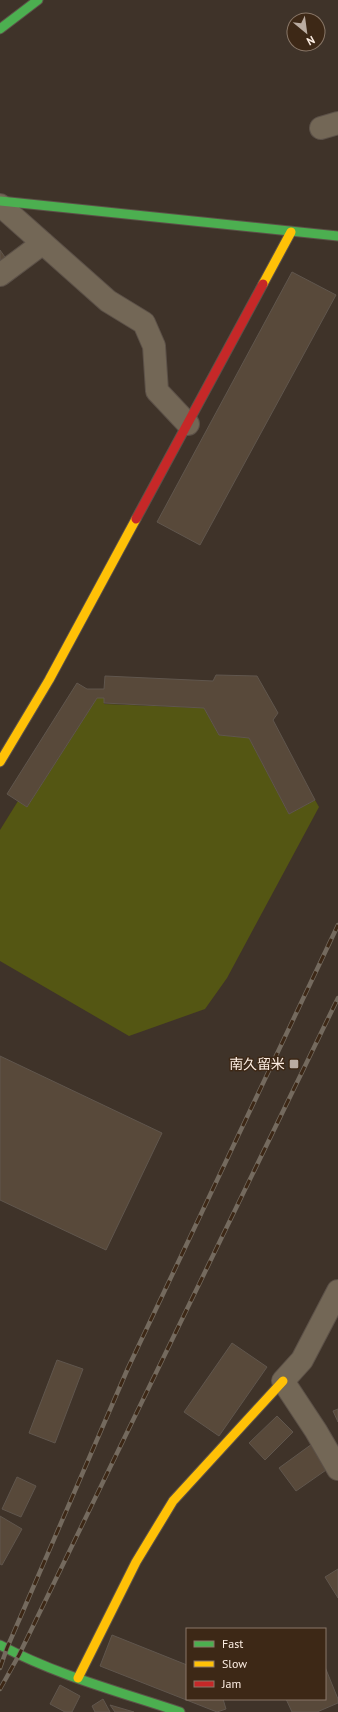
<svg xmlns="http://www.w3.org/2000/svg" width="338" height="1712" font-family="'PT Sans','Noto Sans JP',sans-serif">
<rect width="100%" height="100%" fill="#3f3329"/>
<path fill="#545613" d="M 97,698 L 104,698 L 104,704 L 204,708 L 219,735 L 249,738 L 289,814 L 315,800 L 319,807 L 227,978 L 205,1009 L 129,1036 L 0,961 L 0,830 L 18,801 L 27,807 Z"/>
<path fill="#58493a" stroke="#60564d" d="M 0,250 L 7,260 L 0,264 Z
M 292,272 L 336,295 L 200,545 L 157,522 Z
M 216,675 L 257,676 L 278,713 L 273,720 L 315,800 L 289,814 L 249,738 L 219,735 L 204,708 L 104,703 L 104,698 L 97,698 L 27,807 L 7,794 L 77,683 L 87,689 L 104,689 L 105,676 L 213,681 Z
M 0,1056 L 162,1133 L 106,1250 L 0,1200 Z
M 232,1343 L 267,1367 L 219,1436 L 184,1412 Z
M 57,1360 L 83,1369 L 55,1443 L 29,1433 Z
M 338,1409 L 338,1422 L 333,1411 Z
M 277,1416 L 293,1432 L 265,1460 L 249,1443 Z
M 312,1444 L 329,1468 L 296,1491 L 279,1468 Z
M 17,1477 L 36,1486 L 21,1517 L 2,1509 Z
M 0,1516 L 22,1529 L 2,1565 L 0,1564 Z
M 338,1569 L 338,1598 L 325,1577 Z
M 112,1635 L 187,1665 L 187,1699 L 223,1699 L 226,1709 L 217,1712 L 100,1666 Z
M 325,1667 L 338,1699 L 338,1703 L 317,1712 L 292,1712 L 286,1699 L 325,1699 Z
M 60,1685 L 80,1696 L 72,1712 L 65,1712 L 50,1704 Z
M 103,1699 L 110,1712 L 95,1712 L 92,1706 Z
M 110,1705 L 134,1712 L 115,1712 Z"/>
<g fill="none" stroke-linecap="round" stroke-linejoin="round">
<g stroke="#5c5148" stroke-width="24">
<path id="street" d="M 321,128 L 338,123
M 0,205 L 108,301 L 144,323 L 154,346 L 157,391 L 188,424
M 0,275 L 43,243
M 338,1291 L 302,1360 L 283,1381 L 316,1431 L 338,1469"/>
</g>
<g stroke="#5c5148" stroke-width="11">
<path id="fast" d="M 0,29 L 38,0
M 0,201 L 338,236
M 0,1645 C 56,1675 120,1692 180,1712"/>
</g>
<g stroke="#5c5148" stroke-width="11">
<path id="slow" d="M 263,284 L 291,232
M 0,762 L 49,680 L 136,519
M 78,1678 L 136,1562 L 173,1501 L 283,1381"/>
</g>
<g stroke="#5c5148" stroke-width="11">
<path id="jam" d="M 136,519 L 263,284"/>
</g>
<use href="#street" stroke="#736756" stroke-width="22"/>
<use href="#fast" stroke="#4caf50" stroke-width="9"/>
<use href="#slow" stroke="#ffc107" stroke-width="9"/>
<use href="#jam" stroke="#c62828" stroke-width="9"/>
<g stroke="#746a5e" stroke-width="4.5">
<path id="rail" d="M 0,1668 L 7,1648 L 128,1368 L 338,925
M 0,1689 L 19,1655 L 338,998"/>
</g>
<use href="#rail" stroke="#3d2816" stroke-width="3" stroke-dasharray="9" stroke-linecap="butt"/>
</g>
<rect fill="#baaca1" stroke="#3d2816" stroke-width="1.5" x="289" y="1059" width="10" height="10" rx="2"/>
<g text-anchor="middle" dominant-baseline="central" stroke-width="3" stroke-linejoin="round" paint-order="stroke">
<g font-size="14" fill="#fcede2" stroke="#3d2816" text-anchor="end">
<text x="285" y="1064">南久留米</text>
</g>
</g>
<rect x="186" y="1628" width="140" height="72" fill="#3d2816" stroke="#897768"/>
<rect x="194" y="1641" width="20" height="6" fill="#4caf50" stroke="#897768"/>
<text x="222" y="1648" font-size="12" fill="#fcede2">Fast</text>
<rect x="194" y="1661" width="20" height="6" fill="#ffc107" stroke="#897768"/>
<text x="222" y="1668" font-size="12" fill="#fcede2">Slow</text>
<rect x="194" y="1681" width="20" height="6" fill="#c62828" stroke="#897768"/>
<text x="222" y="1688" font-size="12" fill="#fcede2">Jam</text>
<g transform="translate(306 32) rotate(151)"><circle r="19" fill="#3d2816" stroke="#897768"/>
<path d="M0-3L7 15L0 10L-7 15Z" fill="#baaca1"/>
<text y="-6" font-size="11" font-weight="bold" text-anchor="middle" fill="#fcede2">N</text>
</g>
</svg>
